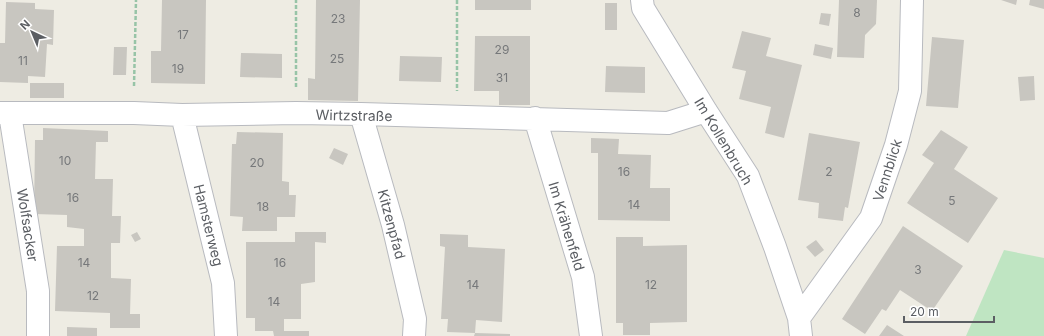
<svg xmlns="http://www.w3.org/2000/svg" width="1044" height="336" font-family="Inter,sans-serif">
<rect width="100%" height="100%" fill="#eeece3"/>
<path fill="#bfe5c2" d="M 1004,250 L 1044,258 L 1044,336 L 966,336 Z"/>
<path fill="#c8c6c0" d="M 162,0 L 206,0 L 205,84 L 151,83 L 151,51 L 161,51 Z
M 316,0 L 360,0 L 358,101 L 308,100 L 308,78 L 315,79 Z
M 475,0 L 531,0 L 531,10 L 475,10 Z
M 839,0 L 877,0 L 876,24 L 865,35 L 864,58 L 837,57 Z
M 1001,0 L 1017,0 L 1016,5 Z
M 1030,0 L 1044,0 L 1044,9 L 1029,5 Z
M 6,2 L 35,3 L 35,9 L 54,10 L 53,45 L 47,44 L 45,77 L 28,76 L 28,83 L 0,82 L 0,43 L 5,43 Z
M 605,3 L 617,3 L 617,30 L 605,30 Z
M 821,13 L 831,14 L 829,26 L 819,24 Z
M 742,31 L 771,38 L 766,56 L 802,65 L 784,138 L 765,133 L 771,107 L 739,99 L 746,71 L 732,68 Z
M 475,36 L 530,36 L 530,105 L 499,105 L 499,91 L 474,91 Z
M 932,37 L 964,40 L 958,108 L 926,106 Z
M 815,44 L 833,48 L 831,59 L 813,55 Z
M 114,47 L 127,47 L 126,75 L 113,75 Z
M 241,53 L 282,54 L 282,78 L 240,77 Z
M 400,56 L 442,57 L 441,82 L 399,81 Z
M 606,66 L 645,67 L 645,93 L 605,92 Z
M 1034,76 L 1035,100 L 1020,101 L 1018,77 Z
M 30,83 L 64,83 L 64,98 L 30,98 Z
M 43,128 L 108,131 L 108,142 L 96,142 L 95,179 L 113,179 L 112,216 L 121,216 L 120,243 L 111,243 L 111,278 L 131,279 L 130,314 L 140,314 L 140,328 L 110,328 L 110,313 L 55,311 L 57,246 L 84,246 L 84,229 L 67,227 L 67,215 L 34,214 L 35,140 L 43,140 Z
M 941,130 L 968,147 L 954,169 L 998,198 L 968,243 L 907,203 L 934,163 L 922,155 Z
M 237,132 L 283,133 L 282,181 L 289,182 L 289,195 L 296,195 L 295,217 L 277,217 L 277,231 L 242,231 L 243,217 L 230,216 L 232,144 L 236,144 Z
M 809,133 L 860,142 L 848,208 L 845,207 L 843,221 L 818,218 L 819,203 L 798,200 Z
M 591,138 L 619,139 L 618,154 L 651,155 L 650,188 L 670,188 L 670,221 L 598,220 L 598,153 L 591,153 Z
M 334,148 L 348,154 L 343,165 L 329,158 Z
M 903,226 L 963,266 L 932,311 L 900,290 L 886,311 L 882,309 L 865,334 L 842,319 Z
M 137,232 L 141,239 L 135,242 L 131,235 Z
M 295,232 L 326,232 L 326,243 L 315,242 L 315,282 L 301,284 L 301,319 L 284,319 L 284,331 L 309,331 L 309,336 L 274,336 L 273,331 L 255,331 L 255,318 L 246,318 L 246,242 L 295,242 Z
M 440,234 L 468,235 L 468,247 L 505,249 L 502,322 L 476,320 L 475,333 L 447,332 L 448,319 L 441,319 L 445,247 L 440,246 Z
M 616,237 L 643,237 L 643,246 L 687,245 L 687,322 L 650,323 L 650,335 L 623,335 L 623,323 L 616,323 Z
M 816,240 L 824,250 L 815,257 L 806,247 Z
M 887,325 L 904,336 L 879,336 Z
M 67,327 L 97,328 L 97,336 L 67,336 Z
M 475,333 L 510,334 L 510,336 L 474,336 Z"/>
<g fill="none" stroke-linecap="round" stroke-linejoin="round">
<g stroke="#b8babf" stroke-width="24">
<path id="minor" d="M 642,0 L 643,8 L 706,111 L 748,176 L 775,247 L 799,318 L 801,336
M 0,113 L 134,113 L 182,115 L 296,113 L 361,114 L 668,123 L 706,111
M 10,114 L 38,291 L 38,336
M 361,114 L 393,225 L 415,319 L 414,336
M 182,115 L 223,283 L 226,336
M 535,118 L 583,277 L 591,336
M 799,318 L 871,218 L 896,145 L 910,91 L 912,0"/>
</g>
<path stroke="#97c4a7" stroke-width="2.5" stroke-dasharray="4 2" stroke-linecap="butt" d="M 457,0 L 457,91
M 134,86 L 136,0
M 296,87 L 296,0"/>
<use href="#minor" stroke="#fff" stroke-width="22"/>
</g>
<g text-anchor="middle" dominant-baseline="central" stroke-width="4" stroke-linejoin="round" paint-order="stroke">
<g font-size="12" fill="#76787a">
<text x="857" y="12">8</text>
<text x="338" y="18">23</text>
<text x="183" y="34">17</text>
<text x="502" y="49">29</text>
<text x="337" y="58">25</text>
<text x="23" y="60">11</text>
<text x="178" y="68">19</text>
<text x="502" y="77">31</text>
<text x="65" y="160">10</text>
<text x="257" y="162">20</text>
<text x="624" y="171">16</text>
<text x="829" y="171">2</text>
<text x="73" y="197">16</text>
<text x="952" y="200">5</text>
<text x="634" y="204">14</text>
<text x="263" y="206">18</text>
<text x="84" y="262">14</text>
<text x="280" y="262">16</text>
<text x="918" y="269">3</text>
<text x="473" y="284">14</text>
<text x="651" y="284">12</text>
<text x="93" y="295">12</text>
<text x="274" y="301">14</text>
</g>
<g font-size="14" fill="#5b5e63" stroke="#fff">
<text transform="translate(354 115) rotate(1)">Wirtzstraße</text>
<text transform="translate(724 141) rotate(59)">Im Kollenbruch</text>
<text transform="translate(887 170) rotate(-72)">Vennblick</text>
<text transform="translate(392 224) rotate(75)">Kitzenpfad</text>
<text transform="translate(28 225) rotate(81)">Wolfsacker</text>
<text transform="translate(209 225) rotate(76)">Hamsterweg</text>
<text transform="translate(567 226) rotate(73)">Im Krähenfeld</text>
</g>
</g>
<g transform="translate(32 32) rotate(316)" stroke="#ffffff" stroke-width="3" paint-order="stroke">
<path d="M0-3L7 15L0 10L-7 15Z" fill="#5b5e63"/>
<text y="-6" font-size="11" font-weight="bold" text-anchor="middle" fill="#5b5e63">N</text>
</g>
<path d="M904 316v6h90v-6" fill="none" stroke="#5b5e63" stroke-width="2"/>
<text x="910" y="316" font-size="12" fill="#5b5e63" stroke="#ffffff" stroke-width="3" paint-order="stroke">20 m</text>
</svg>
